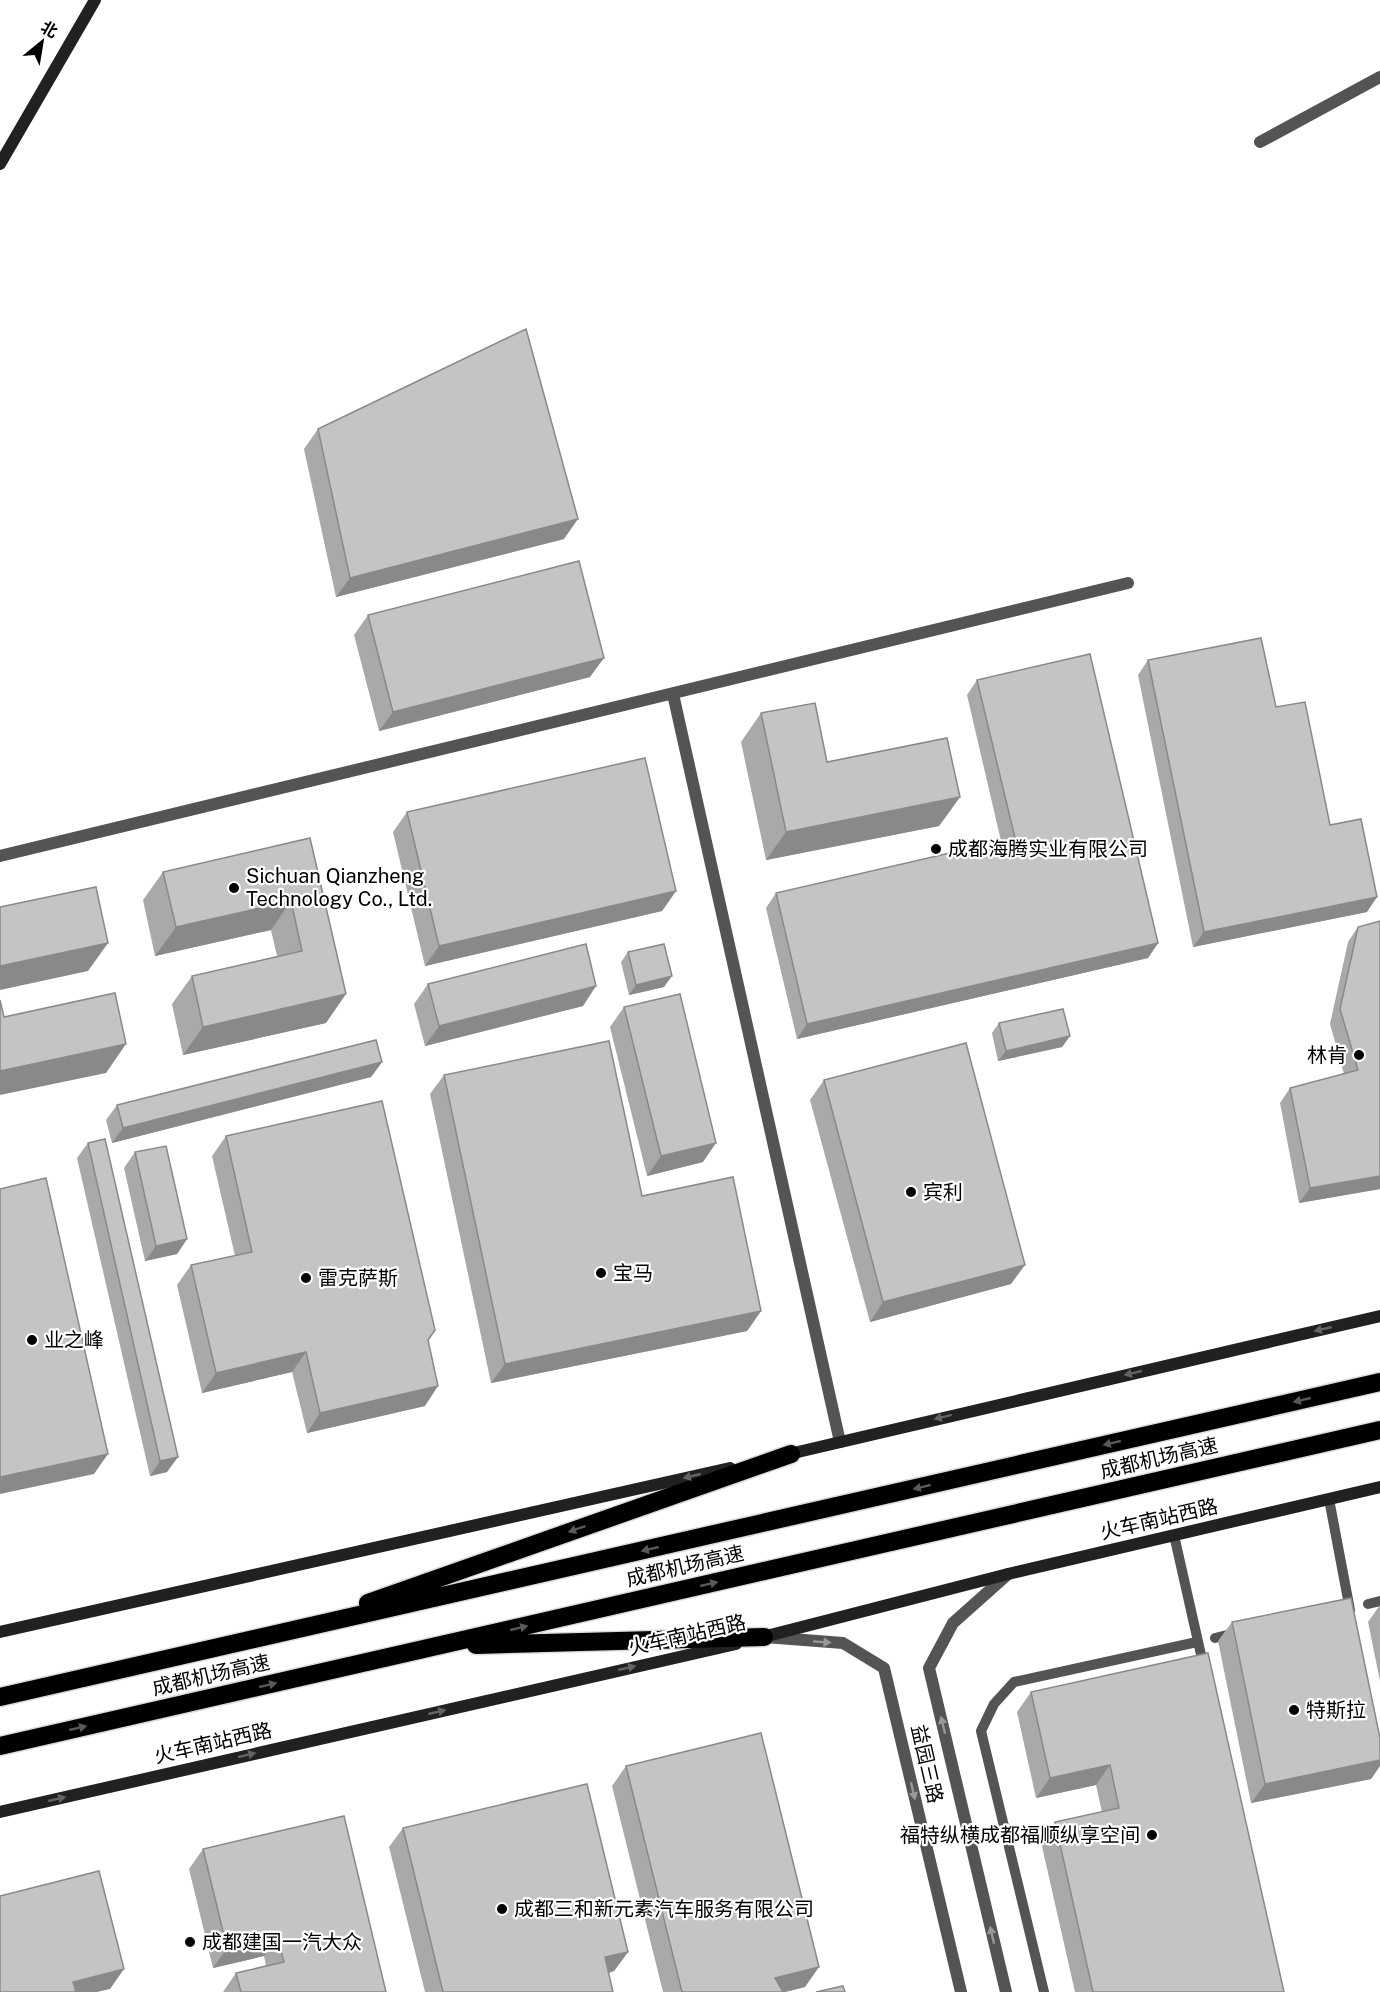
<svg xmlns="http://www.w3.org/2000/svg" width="1380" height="1992" font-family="'Public Sans','Noto Sans SC',sans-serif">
<rect width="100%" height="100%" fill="#fff"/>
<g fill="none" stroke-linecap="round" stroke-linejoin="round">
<g stroke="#dbdbdb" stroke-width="21">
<path id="highway" d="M 368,1603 L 791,1454
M 476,1645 L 764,1637
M 0,1697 L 1380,1382
M 0,1746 L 1380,1430"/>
</g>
<path stroke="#545454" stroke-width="10" d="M 1329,1499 L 1350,1610
M 1174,1535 L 1204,1668
M 1368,1604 L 1380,1601
M 1215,1638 L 1235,1633
M 1044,1992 L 981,1731 L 994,1704 L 1014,1682 L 1197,1642"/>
<path stroke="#545454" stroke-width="12" d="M 1260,142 L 1380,77
M 673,694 L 840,1442
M 0,856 L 1128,583
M 765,1637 L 843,1643 L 884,1668 L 961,1992
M 1006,1992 L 929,1668 L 953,1623 L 1008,1574"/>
<path stroke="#212121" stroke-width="12" d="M 0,164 L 95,0
M 785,1455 L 1380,1316
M 0,1632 L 730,1468
M 759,1638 L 1008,1574 L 1380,1487
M 0,1812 L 736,1644"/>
<use href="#highway" stroke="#000" stroke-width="18"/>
</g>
<path fill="#a9a9a9" d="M 318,429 L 564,539 L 336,597 L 304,449 Z
M 368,615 L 590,677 L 379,731 L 354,635 Z
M 1148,660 L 1276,707 L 1330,825 L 1367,912 L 1193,947 L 1138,675 Z
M 977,680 L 1158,943 L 1148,958 L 797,1039 L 766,908 L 776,893 L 1001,841 L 967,695 Z
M 761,713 L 827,762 L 960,797 L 939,826 L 766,860 L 741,742 Z
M 407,812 L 676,891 L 662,911 L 425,966 L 393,832 Z
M 310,838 L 326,1023 L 183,1055 L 172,1004 L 192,976 L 277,956 L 271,930 L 155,956 L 143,900 L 163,872 Z
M 1358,927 L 1380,1189 L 1299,1203 L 1280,1103 L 1290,1088 L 1344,1074 L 1330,1024 L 1348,942 Z
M 628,952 L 664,987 L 629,995 L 621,962 Z
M 428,984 L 583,1006 L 425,1046 L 414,1004 Z
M 624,1007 L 703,1162 L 647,1176 L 610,1027 Z
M 999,1023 L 1070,1036 L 1062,1047 L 998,1061 L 992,1033 Z
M 382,1062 L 371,1077 L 112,1143 L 106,1120 L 117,1105 Z
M 444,1075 L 761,1311 L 747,1331 L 491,1383 L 430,1094 Z
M 824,1080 L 1011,1284 L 870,1322 L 810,1100 Z
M 226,1136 L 428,1340 L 425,1406 L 307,1433 L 292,1372 L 202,1393 L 177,1285 L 191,1265 L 235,1256 L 212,1156 Z
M 88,1143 L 167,1472 L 150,1476 L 77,1158 Z
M 135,1152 L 187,1239 L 177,1254 L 145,1261 L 124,1168 Z
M 1380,1605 L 1380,1681 L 1368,1622 Z
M 1232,1622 L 1380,1738 L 1380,1766 L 1371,1779 L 1251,1803 L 1218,1641 Z
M 1208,1653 L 1284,1992 L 1075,1992 L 1041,1842 L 1055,1822 L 1102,1812 L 1096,1785 L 1036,1798 L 1017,1712 L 1031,1692 Z
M 626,1766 L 805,1987 L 785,1992 L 663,1992 L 612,1786 Z
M 403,1828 L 628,1952 L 614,1971 L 609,1973 L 613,1992 L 425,1992 L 389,1847 Z
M 203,1849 L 386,1992 L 223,1992 L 236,1973 L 266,1966 L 264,1956 L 213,1968 L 189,1869 Z"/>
<path fill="#898989" d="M 578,519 L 564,539 L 336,597 L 350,578 Z
M 604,658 L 590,677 L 379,731 L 393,712 Z
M 960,797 L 939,826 L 766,860 L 786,832 Z
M 676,891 L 662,911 L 425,966 L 439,946 Z
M 1377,897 L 1367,912 L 1193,947 L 1204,932 Z
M 291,901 L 271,930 L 155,956 L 176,927 Z
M 108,943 L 88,971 L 0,990 L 0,966 Z
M 1158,943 L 1148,958 L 797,1039 L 807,1024 Z
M 672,976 L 664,987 L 629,995 L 636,985 Z
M 596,986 L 583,1006 L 425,1046 L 439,1026 Z
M 346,994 L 326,1023 L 183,1055 L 203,1027 Z
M 1070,1036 L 1062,1047 L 998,1061 L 1006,1051 Z
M 126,1044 L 106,1073 L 0,1095 L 0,1071 Z
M 382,1062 L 371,1077 L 112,1143 L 123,1128 Z
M 716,1143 L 703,1162 L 647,1176 L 661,1156 Z
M 1380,1176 L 1380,1189 L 1299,1203 L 1310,1188 Z
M 187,1239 L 177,1254 L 145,1261 L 156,1246 Z
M 1025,1265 L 1011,1284 L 870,1322 L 883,1302 Z
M 761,1311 L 747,1331 L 491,1383 L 505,1364 Z
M 306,1352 L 292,1372 L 202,1393 L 216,1373 Z
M 438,1386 L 425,1406 L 307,1433 L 320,1413 Z
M 108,1454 L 94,1474 L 0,1494 L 0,1477 Z
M 178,1457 L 167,1472 L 150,1476 L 160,1461 Z
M 1380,1760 L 1380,1766 L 1371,1779 L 1251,1803 L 1265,1784 Z
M 1110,1765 L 1096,1785 L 1036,1798 L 1050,1778 Z
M 277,1936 L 264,1956 L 213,1968 L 227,1948 Z
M 628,1952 L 614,1971 L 591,1977 L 605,1957 Z
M 819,1967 L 805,1987 L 785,1992 L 765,1992 L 775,1978 Z
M 124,1969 L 110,1989 L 97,1992 L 66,1992 L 73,1982 Z"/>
<path fill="#c4c4c4" stroke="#898989" stroke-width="1.5" d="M 526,329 L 578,519 L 350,578 L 318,429 Z
M 579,561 L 604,658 L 393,712 L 368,615 Z
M 1261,638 L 1276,707 L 1305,702 L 1330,825 L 1361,819 L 1377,897 L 1204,932 L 1148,660 Z
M 1090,654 L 1158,943 L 807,1024 L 776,893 L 1015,838 L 977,680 Z
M 815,703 L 827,762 L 947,738 L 960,797 L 786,832 L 761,713 Z
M 645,758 L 676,891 L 439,946 L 407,812 Z
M 310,838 L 346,994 L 203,1027 L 192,976 L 302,951 L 291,901 L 176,927 L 163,872 Z
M 96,887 L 108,943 L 0,966 L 0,907 Z
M 1380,921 L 1380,1176 L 1310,1188 L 1290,1088 L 1358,1070 L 1340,1009 L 1358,927 Z
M 586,944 L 596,986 L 439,1026 L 428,984 Z
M 664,944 L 672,976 L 636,985 L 628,952 Z
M 115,993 L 126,1044 L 0,1071 L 0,1000 L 4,1017 Z
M 680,994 L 716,1143 L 661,1156 L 624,1007 Z
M 1063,1009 L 1070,1036 L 1006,1051 L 999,1023 Z
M 376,1040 L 382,1062 L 123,1128 L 117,1105 Z
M 609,1041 L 642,1196 L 733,1177 L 761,1311 L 505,1364 L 444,1075 Z
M 966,1043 L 1025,1265 L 883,1302 L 824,1080 Z
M 382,1101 L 435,1330 L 428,1340 L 438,1386 L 320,1413 L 306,1352 L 216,1373 L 191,1265 L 252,1252 L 226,1136 Z
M 105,1139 L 178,1457 L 160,1461 L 88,1143 Z
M 166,1146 L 187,1239 L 156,1246 L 135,1152 Z
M 46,1178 L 108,1454 L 0,1477 L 0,1189 Z
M 1351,1598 L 1380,1738 L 1380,1760 L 1265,1784 L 1232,1622 Z
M 1208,1653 L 1284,1992 L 1093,1992 L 1055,1822 L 1119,1808 L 1110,1765 L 1050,1778 L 1031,1692 Z
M 761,1733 L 819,1967 L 775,1978 L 783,1992 L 682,1992 L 626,1766 Z
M 587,1784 L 628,1952 L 605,1957 L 613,1992 L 443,1992 L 403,1828 Z
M 344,1816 L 386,1992 L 241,1992 L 236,1973 L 284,1962 L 277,1936 L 227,1948 L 203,1849 Z
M 99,1871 L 124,1969 L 73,1982 L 76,1992 L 0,1992 L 0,1896 Z
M 843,1986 L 845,1992 L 816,1992 Z"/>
<defs><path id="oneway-solid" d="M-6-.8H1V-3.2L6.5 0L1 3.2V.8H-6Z" transform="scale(1.5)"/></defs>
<g fill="#646464">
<use href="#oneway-solid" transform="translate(1323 1329) rotate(167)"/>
<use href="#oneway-solid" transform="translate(1133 1373) rotate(167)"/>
<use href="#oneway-solid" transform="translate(943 1417) rotate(166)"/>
<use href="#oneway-solid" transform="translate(692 1476) rotate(167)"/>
<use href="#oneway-solid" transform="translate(627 1668) rotate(-13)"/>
<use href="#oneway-solid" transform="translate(437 1712) rotate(-13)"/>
<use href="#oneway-solid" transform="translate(247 1755) rotate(-13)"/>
<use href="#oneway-solid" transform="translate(57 1799) rotate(-13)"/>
</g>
<g fill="#595959">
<use href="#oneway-solid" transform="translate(1302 1400) rotate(167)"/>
<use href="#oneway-solid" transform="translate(1112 1443) rotate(167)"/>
<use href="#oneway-solid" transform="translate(922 1487) rotate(167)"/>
<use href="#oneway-solid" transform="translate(577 1529) rotate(161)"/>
<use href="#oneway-solid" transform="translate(650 1549) rotate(167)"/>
<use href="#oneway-solid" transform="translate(709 1584) rotate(-13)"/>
<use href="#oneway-solid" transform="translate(519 1628) rotate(-13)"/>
<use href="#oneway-solid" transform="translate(268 1685) rotate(-13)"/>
<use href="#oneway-solid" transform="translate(78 1728) rotate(-13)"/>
</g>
<g fill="#989898">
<use href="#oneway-solid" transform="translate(822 1642) rotate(4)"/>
<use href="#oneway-solid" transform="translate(943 1725) rotate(-103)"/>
<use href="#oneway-solid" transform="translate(913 1791) rotate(77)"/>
<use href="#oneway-solid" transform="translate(992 1935) rotate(-103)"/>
</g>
<g fill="#000" stroke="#fff" stroke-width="2">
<circle cx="936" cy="849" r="6"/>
<circle cx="234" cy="888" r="6"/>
<circle cx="1359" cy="1055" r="6"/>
<circle cx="911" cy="1192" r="6"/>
<circle cx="601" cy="1273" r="6"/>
<circle cx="306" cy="1278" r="6"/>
<circle cx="32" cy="1340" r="6"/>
<circle cx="1294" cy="1710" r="6"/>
<circle cx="1152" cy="1835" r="6"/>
<circle cx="502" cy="1909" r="6"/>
<circle cx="190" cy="1942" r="6"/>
</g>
<g text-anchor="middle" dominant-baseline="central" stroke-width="4.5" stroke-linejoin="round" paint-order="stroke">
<g font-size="20" fill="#000" stroke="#fff" text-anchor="start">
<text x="948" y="849">成都海腾实业有限公司</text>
<text x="246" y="876">Sichuan Qianzheng<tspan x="246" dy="23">Technology Co., Ltd.</tspan></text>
<text x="1347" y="1055" text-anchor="end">林肯</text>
<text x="923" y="1192">宾利</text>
<text x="613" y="1273">宝马</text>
<text x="318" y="1278">雷克萨斯</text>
<text x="44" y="1340">业之峰</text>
<text x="1306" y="1710">特斯拉</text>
<text x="1140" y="1835" text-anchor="end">福特纵横成都福顺纵享空间</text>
<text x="514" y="1909">成都三和新元素汽车服务有限公司</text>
<text x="202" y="1942">成都建国一汽大众</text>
</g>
<g font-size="20" fill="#000" stroke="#fff">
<text transform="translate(1159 1458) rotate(-13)">成都机场高速</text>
<text transform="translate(1159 1519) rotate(-13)">火车南站西路</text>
<text transform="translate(685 1566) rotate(-13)">成都机场高速</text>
<text transform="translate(687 1635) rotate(-13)">火车南站西路</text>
<text transform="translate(211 1675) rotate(-13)">成都机场高速</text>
<text transform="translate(213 1743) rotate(-13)">火车南站西路</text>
<text transform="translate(927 1764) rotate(77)">益园三路</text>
</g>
</g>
<g transform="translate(42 42) rotate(30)" stroke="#ffffff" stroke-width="4.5" paint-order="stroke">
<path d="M0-4.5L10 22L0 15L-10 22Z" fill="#000000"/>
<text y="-9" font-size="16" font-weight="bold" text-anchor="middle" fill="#000000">北</text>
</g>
</svg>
